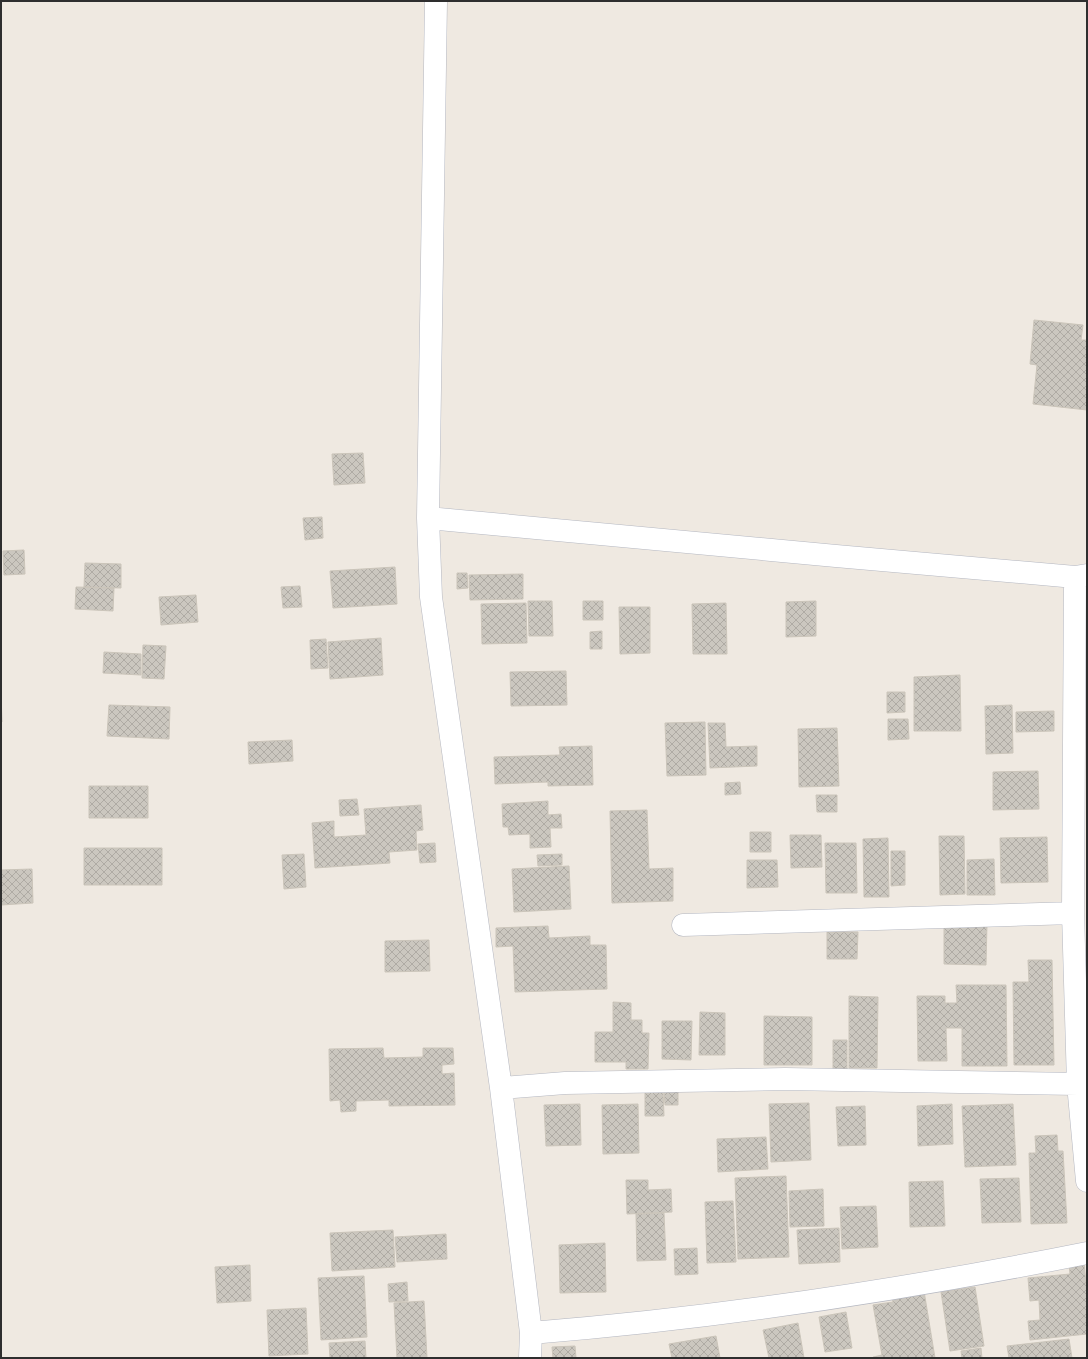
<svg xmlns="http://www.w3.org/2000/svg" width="1088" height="1359" font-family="Signika,sans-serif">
<defs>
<pattern id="building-cross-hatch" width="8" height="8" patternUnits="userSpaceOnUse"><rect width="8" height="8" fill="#cbc7bf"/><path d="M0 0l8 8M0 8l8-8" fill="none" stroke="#afaba4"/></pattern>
</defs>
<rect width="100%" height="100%" fill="#efe9e1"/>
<path fill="url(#building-cross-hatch)" stroke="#cbc5ba" d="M 1034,320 L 1083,325 L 1081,340 L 1087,340 L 1087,410 L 1033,404 L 1037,365 L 1030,364 Z
M 363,453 L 365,483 L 334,485 L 332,454 Z
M 322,517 L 323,538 L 305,540 L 303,518 Z
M 24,550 L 25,574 L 4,575 L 3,551 Z
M 85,563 L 121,564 L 121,588 L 84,587 Z
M 395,567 L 397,604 L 333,608 L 330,571 Z
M 457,573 L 467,573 L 468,588 L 457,589 Z
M 523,574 L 523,599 L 470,600 L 469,575 Z
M 300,586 L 302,607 L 283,608 L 281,587 Z
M 76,587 L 114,588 L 113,611 L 75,609 Z
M 196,595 L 198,622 L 161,625 L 159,597 Z
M 528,601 L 552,601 L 553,636 L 529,636 Z
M 583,601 L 603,601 L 603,620 L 583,620 Z
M 816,601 L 816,636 L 786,637 L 786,602 Z
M 526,603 L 527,643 L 482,644 L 481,604 Z
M 726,603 L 727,654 L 693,654 L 692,604 Z
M 619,607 L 650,607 L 650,653 L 620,654 Z
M 602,631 L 602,649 L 590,649 L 590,632 Z
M 381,638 L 383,675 L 330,679 L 328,642 Z
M 326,639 L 328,668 L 311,669 L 310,640 Z
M 143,645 L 166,646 L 164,679 L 142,678 Z
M 104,652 L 141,654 L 141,675 L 103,673 Z
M 566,671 L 567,705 L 511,706 L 510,672 Z
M 960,675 L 961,731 L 914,731 L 914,677 Z
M 887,692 L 905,692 L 905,712 L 887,713 Z
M 1,694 L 2,722 L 1,722 Z
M 109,705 L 170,707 L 169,739 L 107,736 Z
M 1012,705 L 1013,753 L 986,754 L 985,706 Z
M 1054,711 L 1054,731 L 1016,732 L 1016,712 Z
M 888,719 L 908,719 L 909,739 L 888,740 Z
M 705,722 L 706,775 L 667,776 L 665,723 Z
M 708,723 L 725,723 L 726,747 L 757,746 L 757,766 L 710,768 Z
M 837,728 L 839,786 L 799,787 L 798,729 Z
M 292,740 L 293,761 L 249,764 L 248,742 Z
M 592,746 L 593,785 L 548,786 L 548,782 L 495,784 L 494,757 L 560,755 L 559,747 Z
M 1038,771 L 1039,809 L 993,810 L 993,772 Z
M 740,782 L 741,794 L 725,795 L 725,783 Z
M 89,786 L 148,786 L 148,818 L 89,818 Z
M 816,795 L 837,795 L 837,812 L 817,812 Z
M 357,799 L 359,815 L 340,816 L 339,800 Z
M 548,801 L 548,815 L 561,814 L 562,828 L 550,828 L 551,847 L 530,848 L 530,834 L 509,835 L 508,827 L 503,827 L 502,804 Z
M 421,805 L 423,830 L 416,831 L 417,850 L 389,852 L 390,863 L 315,868 L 312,823 L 334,821 L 334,837 L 366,835 L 364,809 Z
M 647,810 L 649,869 L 673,868 L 673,901 L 612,903 L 610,811 Z
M 750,832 L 771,832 L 771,852 L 750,852 Z
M 790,835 L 821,835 L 822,867 L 791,868 Z
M 939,836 L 964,836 L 965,894 L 940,895 Z
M 1047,837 L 1048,882 L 1001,883 L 1000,838 Z
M 888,838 L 889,897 L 864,897 L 863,839 Z
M 435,843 L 436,862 L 420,863 L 418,844 Z
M 825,843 L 856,843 L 857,893 L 826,893 Z
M 84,848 L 162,848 L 162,885 L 84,885 Z
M 891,851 L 905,851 L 905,885 L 891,886 Z
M 304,854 L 306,887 L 284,889 L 282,855 Z
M 562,854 L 562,865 L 538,866 L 537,855 Z
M 994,859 L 995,895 L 967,895 L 967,860 Z
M 747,860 L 777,860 L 778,887 L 747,888 Z
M 569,866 L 571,909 L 514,912 L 512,869 Z
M 32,869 L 33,903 L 1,905 L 1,870 Z
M 944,923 L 987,923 L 986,965 L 944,964 Z
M 548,926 L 549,938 L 590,936 L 590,945 L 606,945 L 607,989 L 515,992 L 513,946 L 496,947 L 496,928 Z
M 827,932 L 858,932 L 857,959 L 827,959 Z
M 429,940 L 430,971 L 385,972 L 385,941 Z
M 1028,960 L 1052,960 L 1054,1065 L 1014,1065 L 1013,982 L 1029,982 Z
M 956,985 L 1006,985 L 1007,1066 L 962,1066 L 962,1028 L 946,1028 L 947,1061 L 918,1061 L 917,996 L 945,996 L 945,1003 L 957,1003 Z
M 849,996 L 878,997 L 877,1068 L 849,1068 Z
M 613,1002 L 631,1003 L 631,1020 L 642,1020 L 642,1033 L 649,1033 L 648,1069 L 626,1069 L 626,1062 L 595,1062 L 595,1032 L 613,1032 Z
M 700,1012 L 725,1013 L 725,1055 L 699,1055 Z
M 764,1016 L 812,1017 L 812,1065 L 764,1065 Z
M 662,1021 L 692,1021 L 691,1060 L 662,1059 Z
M 833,1040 L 847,1040 L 847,1069 L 833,1069 Z
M 383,1048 L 384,1058 L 423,1057 L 423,1048 L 453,1048 L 454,1064 L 442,1065 L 442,1074 L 454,1073 L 455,1105 L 389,1106 L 389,1100 L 356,1101 L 356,1111 L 341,1112 L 340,1100 L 330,1101 L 329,1049 Z
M 663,1090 L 664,1116 L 645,1116 L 645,1091 Z
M 678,1091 L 678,1105 L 665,1105 L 664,1092 Z
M 809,1103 L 811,1160 L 771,1162 L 769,1104 Z
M 580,1104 L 581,1145 L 546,1146 L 544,1105 Z
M 638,1104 L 639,1153 L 603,1154 L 602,1105 Z
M 952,1104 L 953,1144 L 918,1146 L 917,1106 Z
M 1013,1104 L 1016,1165 L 965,1167 L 962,1106 Z
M 865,1106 L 866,1145 L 838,1146 L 836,1107 Z
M 1057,1135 L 1058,1151 L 1063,1151 L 1067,1223 L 1031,1224 L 1029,1153 L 1036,1153 L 1035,1136 Z
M 766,1137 L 768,1169 L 718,1172 L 717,1139 Z
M 786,1176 L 789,1257 L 738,1259 L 735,1178 Z
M 1019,1178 L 1021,1222 L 982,1223 L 980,1179 Z
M 626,1180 L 648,1180 L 648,1190 L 671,1189 L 672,1212 L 627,1214 Z
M 943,1181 L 945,1226 L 910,1227 L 909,1182 Z
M 823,1189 L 824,1226 L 790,1227 L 789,1191 Z
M 733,1201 L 736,1262 L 707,1263 L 705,1202 Z
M 876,1206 L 878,1247 L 842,1249 L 840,1207 Z
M 664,1213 L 666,1260 L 637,1261 L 636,1214 Z
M 839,1228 L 840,1262 L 799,1264 L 797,1230 Z
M 393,1230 L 395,1267 L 332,1271 L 330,1233 Z
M 446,1234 L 447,1259 L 397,1262 L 395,1237 Z
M 605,1243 L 606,1292 L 560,1293 L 559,1245 Z
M 697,1248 L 698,1274 L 675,1275 L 674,1249 Z
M 1084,1263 L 1087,1292 L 1087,1334 L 1030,1340 L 1028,1321 L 1040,1320 L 1039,1300 L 1030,1301 L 1028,1278 L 1070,1274 L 1069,1265 Z
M 250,1265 L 251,1301 L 217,1303 L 215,1267 Z
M 364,1276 L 367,1337 L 321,1340 L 318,1278 Z
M 407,1282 L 408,1301 L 389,1302 L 388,1284 Z
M 923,1285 L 935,1358 L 873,1358 L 873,1357 L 882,1355 L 873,1305 L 893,1302 L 891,1291 Z
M 975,1287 L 984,1346 L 950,1351 L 941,1292 Z
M 424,1301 L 427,1358 L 397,1358 L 394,1303 Z
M 306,1308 L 308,1354 L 269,1356 L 267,1310 Z
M 846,1312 L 852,1348 L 825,1352 L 819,1317 Z
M 798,1323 L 804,1358 L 769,1358 L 763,1330 Z
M 716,1336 L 720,1358 L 672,1358 L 669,1344 Z
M 1069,1339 L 1072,1358 L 1009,1358 L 1007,1346 Z
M 365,1341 L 366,1358 L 330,1358 L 329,1343 Z
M 575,1346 L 576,1358 L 553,1358 L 552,1347 Z
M 981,1348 L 982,1358 L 962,1358 L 961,1351 Z"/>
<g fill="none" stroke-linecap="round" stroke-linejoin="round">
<g stroke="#b4b7c1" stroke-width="23">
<path id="minor" d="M 436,1 L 428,518 L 431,597 L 501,1088 L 531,1333 L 530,1358
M 428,518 L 836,556 L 1075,577 L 1087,575
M 1075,577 L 1073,913 L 1078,1084 L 1087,1181
M 683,925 L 1073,913
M 501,1088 L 565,1083 L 785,1079 L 1078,1084
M 531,1333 C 717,1318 903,1290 1087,1253"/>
</g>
<use href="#minor" stroke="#fff" stroke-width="22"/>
</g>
<rect width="1088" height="1359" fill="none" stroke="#2e2e2e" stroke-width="4"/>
</svg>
